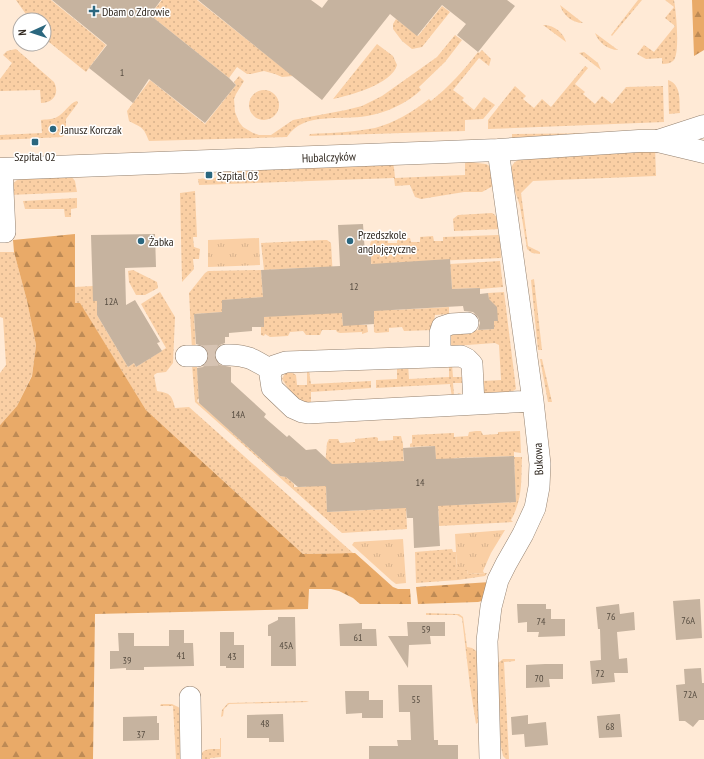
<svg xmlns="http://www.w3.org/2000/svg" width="704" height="759" font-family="'PT Sans Narrow',sans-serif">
<defs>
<pattern id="grass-dots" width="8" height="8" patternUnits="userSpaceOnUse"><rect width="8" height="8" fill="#facfa4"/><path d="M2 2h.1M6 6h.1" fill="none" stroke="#d7b28d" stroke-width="1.8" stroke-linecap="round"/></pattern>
<pattern id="forest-firs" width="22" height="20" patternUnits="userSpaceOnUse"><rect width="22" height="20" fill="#e9aa68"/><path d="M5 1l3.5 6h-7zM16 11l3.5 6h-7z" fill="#bd8a55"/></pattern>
<pattern id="park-tufts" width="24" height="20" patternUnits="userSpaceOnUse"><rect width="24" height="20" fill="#facfa4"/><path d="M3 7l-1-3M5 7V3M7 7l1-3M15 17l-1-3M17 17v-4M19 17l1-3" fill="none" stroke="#d7b28d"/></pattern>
</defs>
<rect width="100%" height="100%" fill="#ffead6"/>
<path fill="url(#grass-dots)" d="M 16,0 L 51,0 L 106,45 L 86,72 L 44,38 L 44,20 L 30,20 Z
M 162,0 L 197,0 L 293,76 L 282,77 L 275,74 L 264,71 L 251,74 L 247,74 L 237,67 L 229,78 L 150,15 Z
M 638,0 L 642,0 L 612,36 L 611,35 Z
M 665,0 L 674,0 C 676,11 680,51 674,60 C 671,63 667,64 662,64 L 662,58 L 646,59 L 637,54 L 644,45 L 654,52 L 675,26 L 665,18 L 674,7 Z
M 560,5 L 583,23 C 572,23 563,15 560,5 Z
M 442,6 L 450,12 L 422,47 L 412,49 L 402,41 L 393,29 L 393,24 L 396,19 L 418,36 Z
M 543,25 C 553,24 564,33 566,42 Z
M 595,33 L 618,50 C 608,50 598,42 595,33 Z
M 455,35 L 462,40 L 445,62 L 419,87 L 421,90 C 407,103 386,113 367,116 C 340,121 304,111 287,137 L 149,141 C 143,126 142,128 129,121 L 127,111 L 150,80 L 205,124 L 236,85 L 234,82 L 239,76 L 244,81 L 236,94 L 234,99 L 235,112 L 239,122 L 243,127 L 253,133 L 259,135 L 271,135 L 293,120 L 346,110 L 362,106 L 382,96 L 437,57 Z
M 377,44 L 393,56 L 397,65 C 392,84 351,95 333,99 Z
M 16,49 L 54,82 C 60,94 53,103 41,103 L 40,90 L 0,91 L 0,79 L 12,63 L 3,55 L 7,51 Z
M 482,50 L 491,59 L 489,66 L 479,58 L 453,90 L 464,98 L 462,100 L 474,110 L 484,97 L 495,105 L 483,119 L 465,120 L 465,131 L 309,136 L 310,134 C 331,133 354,132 375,128 C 394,123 413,112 429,99 L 431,101 C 449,87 464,70 478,52 L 479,53 Z
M 584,52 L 598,63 L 601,70 L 579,53 Z
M 585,66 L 588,68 L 575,84 L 585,92 L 583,94 L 595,104 L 602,96 L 612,104 L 626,87 L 663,86 L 664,122 L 488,129 L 488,120 L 515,86 L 526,96 L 523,99 L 534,108 L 542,99 L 551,107 Z
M 668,80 C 682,85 679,101 680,113 L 669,114 Z
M249 105a15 15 0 1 1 30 0a15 15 0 1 1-30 0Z
M 77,101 L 78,103 L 66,119 L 66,133 L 62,137 L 0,140 L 0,135 L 42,133 L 41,120 C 46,119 52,120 57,117 C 65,113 69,103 77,101 Z
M 618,133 L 512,141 L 512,134 Z
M 655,146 L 656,176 L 533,181 L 521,193 L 528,246 L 540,252 L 540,254 L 532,253 L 527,249 L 520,206 L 515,191 L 511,171 C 511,163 517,160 523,158 Z
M 468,162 L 486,164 L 493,168 L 493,186 L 482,192 L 464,192 L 421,199 L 415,197 L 410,185 L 395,186 L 394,178 L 199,185 L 198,179 L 224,177 L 224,171 L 393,164 L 394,168 L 395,178 L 465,175 L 465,163 Z
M 71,176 L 75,181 L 77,192 L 10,195 C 12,186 13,181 21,178 Z
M 195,191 L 197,237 L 193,237 L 194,247 L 200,249 L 199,259 L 193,259 L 194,269 L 182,282 L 180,193 Z
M 77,198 L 77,208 L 71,209 L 71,217 L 65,217 L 64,209 L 25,209 L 23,201 Z
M 492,213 C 499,217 499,223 501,229 L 454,231 L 453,219 L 458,215 Z
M 498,235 L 500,236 L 501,258 L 390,263 L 372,276 L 370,244 L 372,240 L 388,239 L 388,243 L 397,243 L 397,239 L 410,238 L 411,242 L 420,242 L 420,237 L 433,236 L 434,241 L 443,241 L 443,237 Z
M 323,240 L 327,240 L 331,243 L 333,278 L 320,267 L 264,270 L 261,243 Z
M 0,252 L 14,252 L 27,301 L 36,345 L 32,375 L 17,406 L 0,425 L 0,373 L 6,365 L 3,318 L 0,317 Z
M 500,261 L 503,287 L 480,289 L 480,288 L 452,289 L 450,264 Z
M 133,270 L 157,282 L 158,288 L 145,295 L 136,295 L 129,282 L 128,271 Z
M 261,270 L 263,297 L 225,300 L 222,304 L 222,312 L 194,314 L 196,351 L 192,350 L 189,293 L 205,273 L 208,271 Z
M 534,279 L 542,350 L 538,350 L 531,280 Z
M 93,286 L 93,301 L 97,301 L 97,315 L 128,367 L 134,363 L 136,367 L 166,348 L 141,304 L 160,292 L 175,317 L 173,363 L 166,372 L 157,373 L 154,375 L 157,391 C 170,393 172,395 175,408 L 189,407 L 353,553 L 303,554 L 146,410 L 80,304 L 75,303 L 75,287 Z
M 504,292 L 516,389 L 513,391 L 509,391 L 509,395 L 487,395 L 484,392 L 482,381 L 501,380 L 499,345 L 495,343 L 453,346 L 450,344 L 448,338 L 451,332 L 494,329 C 494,316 489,306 488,293 Z
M 373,300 L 394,310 L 449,307 L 449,314 L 435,315 L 433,330 L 404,331 L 402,327 L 389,328 L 389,332 L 376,333 L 374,332 Z
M 341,302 L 343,325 L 367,325 L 368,332 L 362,334 L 362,332 L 340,333 L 337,332 L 336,330 L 322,330 L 320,335 L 306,335 L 303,331 L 290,332 L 288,336 L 270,337 L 265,334 L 264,336 L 261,335 L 261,327 L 264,326 L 264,317 Z
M 540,359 L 542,359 L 552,402 L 548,402 Z
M 449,363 L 458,365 L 458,367 L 452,365 L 453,377 L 464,377 L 462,371 L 463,370 L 467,378 L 465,389 L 463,389 L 464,383 L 453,383 L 454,395 L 460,393 L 461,394 L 452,398 L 450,384 L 376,388 L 376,380 L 397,379 L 397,365 L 408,364 L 409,379 L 449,377 Z
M 192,365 L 197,367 L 199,398 L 197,401 L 280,476 L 286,477 L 294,484 L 294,487 L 306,487 L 306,483 L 326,483 L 327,512 L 387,509 L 406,505 L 407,529 L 342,533 L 195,402 Z
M 307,371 L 309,371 L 311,384 L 371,381 L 371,388 L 311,392 L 311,404 L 305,405 L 288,388 L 282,379 L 285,373 L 291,372 L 296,375 L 297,385 L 307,385 Z
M 476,431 L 481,431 L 483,435 L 498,434 L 498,432 L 520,431 L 521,453 L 514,452 L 514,456 L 455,458 L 436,470 L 435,446 L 410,447 L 410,444 L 412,443 L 412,435 L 453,433 L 454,433 L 454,437 L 468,436 L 469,432 Z
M 393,436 L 401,436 L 403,444 L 404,471 L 383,462 L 325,465 L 327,443 L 329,439 L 338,439 L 340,443 L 355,442 L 355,439 L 376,437 L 378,438 L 378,441 L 393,440 Z
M 514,457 L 522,457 C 521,481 523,498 511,520 L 513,522 L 439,526 L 438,503 L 457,505 L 516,502 Z
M 452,549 L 453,552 L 456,552 L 457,570 L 467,570 L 468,574 L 487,573 L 485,576 L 458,580 L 416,583 L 415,552 Z
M 426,613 L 456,614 L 459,614 L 463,617 L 467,647 L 472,648 L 479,653 L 480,721 L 476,724 L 470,686 L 462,618 L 457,615 L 426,615 Z
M 503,659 L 515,659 L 515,661 L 504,662 L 509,759 L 506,759 L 503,756 L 501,747 L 497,670 L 498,663 Z
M 306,701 L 309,702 L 229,704 L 224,709 L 223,716 L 221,717 L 222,710 L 228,703 Z
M 161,704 L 172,704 L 182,709 L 186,759 L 176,759 L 173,706 L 160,706 Z
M 220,738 L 221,738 L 221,757 L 210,758 L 210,759 L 197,759 C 204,748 207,749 220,749 Z"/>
<path fill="url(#forest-firs)" d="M 692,0 L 704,0 L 704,50 L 694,56 Z
M 75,234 L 75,303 L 80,303 L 146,410 L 303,554 L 355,553 L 393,587 L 398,589 L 410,589 L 411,604 L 360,604 L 353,598 L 339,591 L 331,589 L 309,589 L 308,609 L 95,614 L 93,759 L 0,759 L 0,425 L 17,406 L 32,376 L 36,345 L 27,301 L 14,252 L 13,240 Z
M 490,582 L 482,601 L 478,602 L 418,604 L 416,587 Z"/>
<path fill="url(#park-tufts)" d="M 259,238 L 260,265 L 208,267 L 208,240 Z
M 505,530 L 491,553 L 483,571 L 484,573 L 468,574 L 467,570 L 457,570 L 455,534 Z
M 403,539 L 406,583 L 396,584 L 392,581 L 352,545 L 354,542 Z"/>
<path fill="#c6b39f" d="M 52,0 L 161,0 L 150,15 L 229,78 L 236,85 L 205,123 L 149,79 L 133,103 L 89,68 L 107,45 Z
M 198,0 L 311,0 L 322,8 L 328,0 L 507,0 L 515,6 L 478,52 L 457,35 L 466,24 L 442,5 L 417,36 L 390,14 L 322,100 Z
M 363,224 L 365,254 L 371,254 L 371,264 L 450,259 L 452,289 L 480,288 L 480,294 L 488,293 L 489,299 L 497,307 L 498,321 L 494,321 L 494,329 L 478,330 L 480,323 L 478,317 L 473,312 L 464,311 L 463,306 L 374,311 L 374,324 L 343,326 L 342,313 L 264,317 L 264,327 L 252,327 L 252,331 L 229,333 L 229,337 L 225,337 L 225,343 L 220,345 L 216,349 L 214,355 L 216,361 L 220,365 L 231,367 L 231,382 L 266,414 L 264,417 L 287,437 L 289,435 L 306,450 L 316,449 L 332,464 L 404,461 L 403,448 L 435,446 L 436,459 L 514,456 L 516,502 L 438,506 L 440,546 L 414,548 L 413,518 L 407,518 L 406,508 L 327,512 L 326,486 L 298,487 L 286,477 L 280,476 L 199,403 L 197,368 L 203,367 L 207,362 L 209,356 L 208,350 L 203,346 L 196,344 L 194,314 L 222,312 L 222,300 L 263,297 L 261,270 L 340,266 L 338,225 Z
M 155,234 L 156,267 L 125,268 L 126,305 L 135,300 L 160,342 L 157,343 L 162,351 L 136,367 L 134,363 L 128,367 L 97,315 L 97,301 L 93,301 L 91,235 Z
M 700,599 L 702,638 L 676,640 L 673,601 Z
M 517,604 L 546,604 L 546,609 L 551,609 L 551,619 L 565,619 L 565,636 L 538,637 L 539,632 L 527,632 L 527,622 L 518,623 Z
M 619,604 L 620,614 L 634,612 L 635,630 L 617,632 L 619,659 L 627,658 L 628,673 L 614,673 L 615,682 L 592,684 L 590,661 L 601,660 L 600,629 L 598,629 L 596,607 Z
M 278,617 L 295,617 L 296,666 L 271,666 L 271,636 L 268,636 L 268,625 L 278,620 Z
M 407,622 L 445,622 L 445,636 L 430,636 L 431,644 L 409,645 L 408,668 L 388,636 L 408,636 Z
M 362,623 L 362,629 L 376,629 L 377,646 L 340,646 L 339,624 Z
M 169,630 L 184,630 L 184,643 L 193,643 L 194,666 L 144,667 L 144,670 L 126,670 L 126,668 L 110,669 L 110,651 L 119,651 L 118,633 L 134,633 L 134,646 L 169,646 Z
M 220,632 L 234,632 L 234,645 L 244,645 L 244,668 L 226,668 L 226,666 L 220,666 Z
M 545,664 L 563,664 L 563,679 L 549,679 L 550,687 L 526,688 L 526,665 Z
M 701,668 L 702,683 L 704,683 L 704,720 L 699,720 L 693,727 L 685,721 L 679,721 L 676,685 L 685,684 L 684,669 Z
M 398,685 L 432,685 L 434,740 L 438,740 L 438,745 L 458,745 L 458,759 L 369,759 L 369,746 L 398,746 L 397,740 L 411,740 L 410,712 L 399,712 Z
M 345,691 L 369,691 L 369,700 L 383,700 L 383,718 L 362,718 L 362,713 L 346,714 Z
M 283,714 L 284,742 L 269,742 L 269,738 L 247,738 L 247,715 Z
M 620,714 L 622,737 L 599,738 L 597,716 Z
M 528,715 L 528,724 L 546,722 L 548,745 L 525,747 L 524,734 L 512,735 L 511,717 Z
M 157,716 L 157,723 L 159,723 L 159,740 L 123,741 L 123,717 Z"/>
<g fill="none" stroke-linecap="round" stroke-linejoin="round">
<path stroke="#d6c3b2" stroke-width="21" stroke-dasharray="21 10" stroke-linecap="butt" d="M 197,356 L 226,355"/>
<g stroke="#94816f" stroke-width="22">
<path id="street" d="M 0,232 L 5,232 L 2,169
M 226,355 C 246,354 255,360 271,370
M 186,356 L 197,356
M 440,356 L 440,333 L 442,327 L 451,324 L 468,323
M 474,404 L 472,364 L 467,359 L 461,356 L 286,362 L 274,366 L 270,375 L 272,388 L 293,408 L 302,412 L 308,413 L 533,401
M 190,697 L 191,759
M 490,759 L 487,641 L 491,607 L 498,580 L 506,564 L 523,534 L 535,508 L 539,487 L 540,464 L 533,401 L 498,150"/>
</g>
<g stroke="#94816f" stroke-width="23">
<g id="secondary">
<path d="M 658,141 L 704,126"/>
<path id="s1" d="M 0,169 L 498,150 L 639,141 L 658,141 L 704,152"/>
</g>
</g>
<use href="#street" stroke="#fff" stroke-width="21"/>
<use href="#secondary" stroke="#fff" stroke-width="22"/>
</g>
<g fill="#2b677f" stroke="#fff" stroke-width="1.5">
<path d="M92 5h4v4h4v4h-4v4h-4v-4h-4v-4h4z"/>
<circle cx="53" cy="129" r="4"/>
<rect x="31" y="138" width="8" height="8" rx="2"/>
<rect x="205" y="171" width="8" height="8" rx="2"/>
<circle cx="141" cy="241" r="4"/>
<circle cx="350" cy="241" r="4"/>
</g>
<g text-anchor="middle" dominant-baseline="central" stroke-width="3" stroke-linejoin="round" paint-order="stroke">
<g font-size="10" fill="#564c40">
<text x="122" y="72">1</text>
<text x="354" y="286">12</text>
<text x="111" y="301">12A</text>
<text x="238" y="414">14A</text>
<text x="420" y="482">14</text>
<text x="611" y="616">76</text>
<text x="688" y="620">76A</text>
<text x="541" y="621">74</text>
<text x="426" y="629">59</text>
<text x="358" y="637">61</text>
<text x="286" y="645">45A</text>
<text x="181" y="655">41</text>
<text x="232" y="656">43</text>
<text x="127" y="660">39</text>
<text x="600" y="673">72</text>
<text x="539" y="678">70</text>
<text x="690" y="694">72A</text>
<text x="416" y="699">55</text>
<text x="265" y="723">48</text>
<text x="610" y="726">68</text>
<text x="141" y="734">37</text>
</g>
<g font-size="12" fill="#312921" stroke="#fff" text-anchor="start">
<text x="102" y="11">Dbam o Zdrowie</text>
<text x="61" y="129">Janusz Korczak</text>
<text x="35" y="156" text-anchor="middle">Szpital 02</text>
<text x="217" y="175">Szpital 03</text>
<text x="358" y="234">Przedszkole<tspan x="358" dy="14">anglojęzyczne</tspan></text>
<text x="149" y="241">Żabka</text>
</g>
<g font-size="12" fill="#312921" stroke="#fff">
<text stroke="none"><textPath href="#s1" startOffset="329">Hubalczyków</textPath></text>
<text transform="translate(538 459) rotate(-93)">Bukowa</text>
</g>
</g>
<g transform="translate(32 32) rotate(267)"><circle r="19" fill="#ffffff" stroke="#ada9a6"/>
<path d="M0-3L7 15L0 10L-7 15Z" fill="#2b677f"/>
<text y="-6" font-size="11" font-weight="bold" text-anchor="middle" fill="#312921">N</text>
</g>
</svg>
